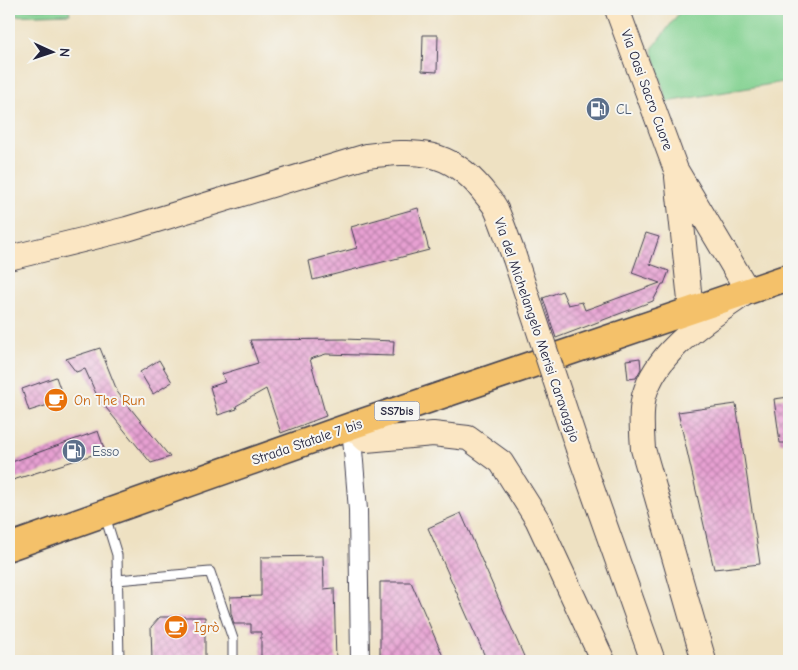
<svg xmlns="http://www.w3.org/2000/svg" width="798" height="670" font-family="'Comic Neue',sans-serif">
<defs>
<pattern id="building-cross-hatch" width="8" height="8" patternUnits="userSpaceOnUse" patternTransform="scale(1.25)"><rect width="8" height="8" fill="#e7a0d2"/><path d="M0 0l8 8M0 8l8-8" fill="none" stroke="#bb82ac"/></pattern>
</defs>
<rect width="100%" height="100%" fill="#f6f6f2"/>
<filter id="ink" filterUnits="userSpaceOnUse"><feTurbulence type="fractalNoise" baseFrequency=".02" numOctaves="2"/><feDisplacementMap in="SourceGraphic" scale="10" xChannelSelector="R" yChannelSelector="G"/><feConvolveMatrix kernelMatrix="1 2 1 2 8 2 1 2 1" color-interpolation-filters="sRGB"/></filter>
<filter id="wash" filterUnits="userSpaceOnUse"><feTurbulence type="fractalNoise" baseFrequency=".0096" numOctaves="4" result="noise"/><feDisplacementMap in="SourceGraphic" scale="20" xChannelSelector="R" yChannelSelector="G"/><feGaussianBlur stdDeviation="1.12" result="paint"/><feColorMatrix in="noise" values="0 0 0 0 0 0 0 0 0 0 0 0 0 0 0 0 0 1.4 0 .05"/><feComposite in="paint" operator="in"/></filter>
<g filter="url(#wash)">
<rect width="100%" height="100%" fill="#eee1c2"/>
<path fill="#82d190" stroke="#527a66" d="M 9,9 L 69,9 L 70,14 L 9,16 Z
M 682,9 L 789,9 L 789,81 L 667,102 L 652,49 Z"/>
<g id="blocks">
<path fill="url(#building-cross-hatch)" d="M 423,35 L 438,35 L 437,72 L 422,71 Z
M 418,208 L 429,250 L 313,280 L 309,261 L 357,248 L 351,227 Z
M 646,233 L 659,237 L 650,264 L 669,271 L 664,284 L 662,284 L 653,301 L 556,338 L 543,298 L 562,291 L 568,305 L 582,302 L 585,310 L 660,283 L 632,273 Z
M 344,339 L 394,341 L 393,356 L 326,354 L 310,359 L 326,416 L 281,433 L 266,389 L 236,406 L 237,409 L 218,415 L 210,387 L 225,382 L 222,374 L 258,363 L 250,340 Z
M 100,348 L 118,393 L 170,457 L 151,463 L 98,398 L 85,369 L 76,372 L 66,359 Z
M 640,358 L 641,369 L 636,378 L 628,379 L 626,360 Z
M 159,360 L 172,382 L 153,394 L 140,372 Z
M 56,377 L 64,400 L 29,411 L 22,389 Z
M 789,397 L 789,443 L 780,443 L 774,399 Z
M 736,404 L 760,564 L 714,569 L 678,412 Z
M 98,431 L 105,451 L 13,480 L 9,463 Z
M 461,513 L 526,661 L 487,661 L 428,528 Z
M 323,556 L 324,589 L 334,588 L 336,661 L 261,661 L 261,632 L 251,632 L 251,624 L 234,624 L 231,613 L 230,597 L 261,596 L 261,557 Z
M 380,582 L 411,582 L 445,661 L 380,661 Z
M 160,617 L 205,617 L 205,661 L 152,661 L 151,627 Z"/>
</g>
</g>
<g filter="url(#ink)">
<use href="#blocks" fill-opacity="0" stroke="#413f4f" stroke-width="1"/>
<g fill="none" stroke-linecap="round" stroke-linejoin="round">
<g stroke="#413f4f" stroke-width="11">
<path id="lane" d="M 105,516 L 117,555 L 119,661
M 117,580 L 210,572 L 233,639 L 233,661"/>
</g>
<g stroke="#413f4f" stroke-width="20">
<path id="street" d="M 351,426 L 358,510 L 360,661"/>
</g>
<g stroke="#413f4f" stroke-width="26">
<path id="secondary" d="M 617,9 L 676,170 L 748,291 C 710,319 658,347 644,396 C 640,413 642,432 643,449 L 704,661
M 677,177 L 691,310
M 9,258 L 127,229 L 367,156 C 416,150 449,149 482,190 C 486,196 493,202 496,209 C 503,224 508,241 514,256
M 351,426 L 366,440 L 433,434 L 468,438 L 501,462 L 537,519 L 603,661
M 578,449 L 653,661"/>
</g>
<g stroke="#413f4f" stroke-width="29">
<path id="primary" d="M 9,547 L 351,426 L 789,277"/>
</g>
<use href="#lane" stroke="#fff" stroke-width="9"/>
<use href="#street" stroke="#fff" stroke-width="18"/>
<use href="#secondary" stroke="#fbe6c3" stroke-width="24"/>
<use href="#primary" stroke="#f4c16a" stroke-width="26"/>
<g stroke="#413f4f" stroke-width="26" stroke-linecap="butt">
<path id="secondary-bridge" d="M 514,256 L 578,449"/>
</g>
<use href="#secondary-bridge" stroke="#fbe6c3" stroke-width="24"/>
</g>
</g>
<defs>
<g id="fuel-disc" transform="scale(1.25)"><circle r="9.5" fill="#5c6f8a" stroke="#f6f6f2"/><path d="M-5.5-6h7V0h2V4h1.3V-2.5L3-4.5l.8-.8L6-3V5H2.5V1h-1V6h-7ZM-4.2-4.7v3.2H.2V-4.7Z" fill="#fff"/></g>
<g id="cafe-disc" transform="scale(1.25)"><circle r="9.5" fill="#e8710a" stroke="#f6f6f2"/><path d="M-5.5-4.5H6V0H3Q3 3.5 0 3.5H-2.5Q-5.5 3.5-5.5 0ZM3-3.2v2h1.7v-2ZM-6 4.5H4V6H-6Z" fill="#fff"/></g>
</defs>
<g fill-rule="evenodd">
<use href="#fuel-disc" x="598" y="109"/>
<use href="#cafe-disc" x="56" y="400"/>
<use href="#fuel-disc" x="74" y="451"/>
<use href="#cafe-disc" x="176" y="627"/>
</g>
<g text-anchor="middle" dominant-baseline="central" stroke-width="4" stroke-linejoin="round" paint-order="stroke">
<rect fill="#f6f6f2" stroke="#626272" stroke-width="1" x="374.5" y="401.5" width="45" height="19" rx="4"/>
<g font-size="12" font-weight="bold" fill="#22223b">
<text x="397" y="411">SS7bis</text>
</g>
<g font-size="14" fill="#22223b" stroke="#f6f6f2">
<text transform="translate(647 90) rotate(70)">Via Oasi Sacro Cuore</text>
<text transform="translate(537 330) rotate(71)">Via del Michelangelo Merisi Caravaggio</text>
<text transform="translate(307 442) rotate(-19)">Strada Statale 7 bis</text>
</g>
<g font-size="14" fill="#4e5e75" stroke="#f6f6f2" text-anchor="start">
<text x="616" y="109">CL</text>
<text x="92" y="451">Esso</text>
</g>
<g font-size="14" fill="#c56008" stroke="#f6f6f2" text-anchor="start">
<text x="74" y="400">On The Run</text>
<text x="194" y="627">Igrò</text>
</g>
</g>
<rect width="798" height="670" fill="none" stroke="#f6f6f2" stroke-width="30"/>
<g transform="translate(52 52) rotate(93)" stroke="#f6f6f2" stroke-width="4" paint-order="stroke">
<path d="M0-4L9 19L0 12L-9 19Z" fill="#22223b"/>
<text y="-8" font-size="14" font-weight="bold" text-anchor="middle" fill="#22223b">N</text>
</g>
</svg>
